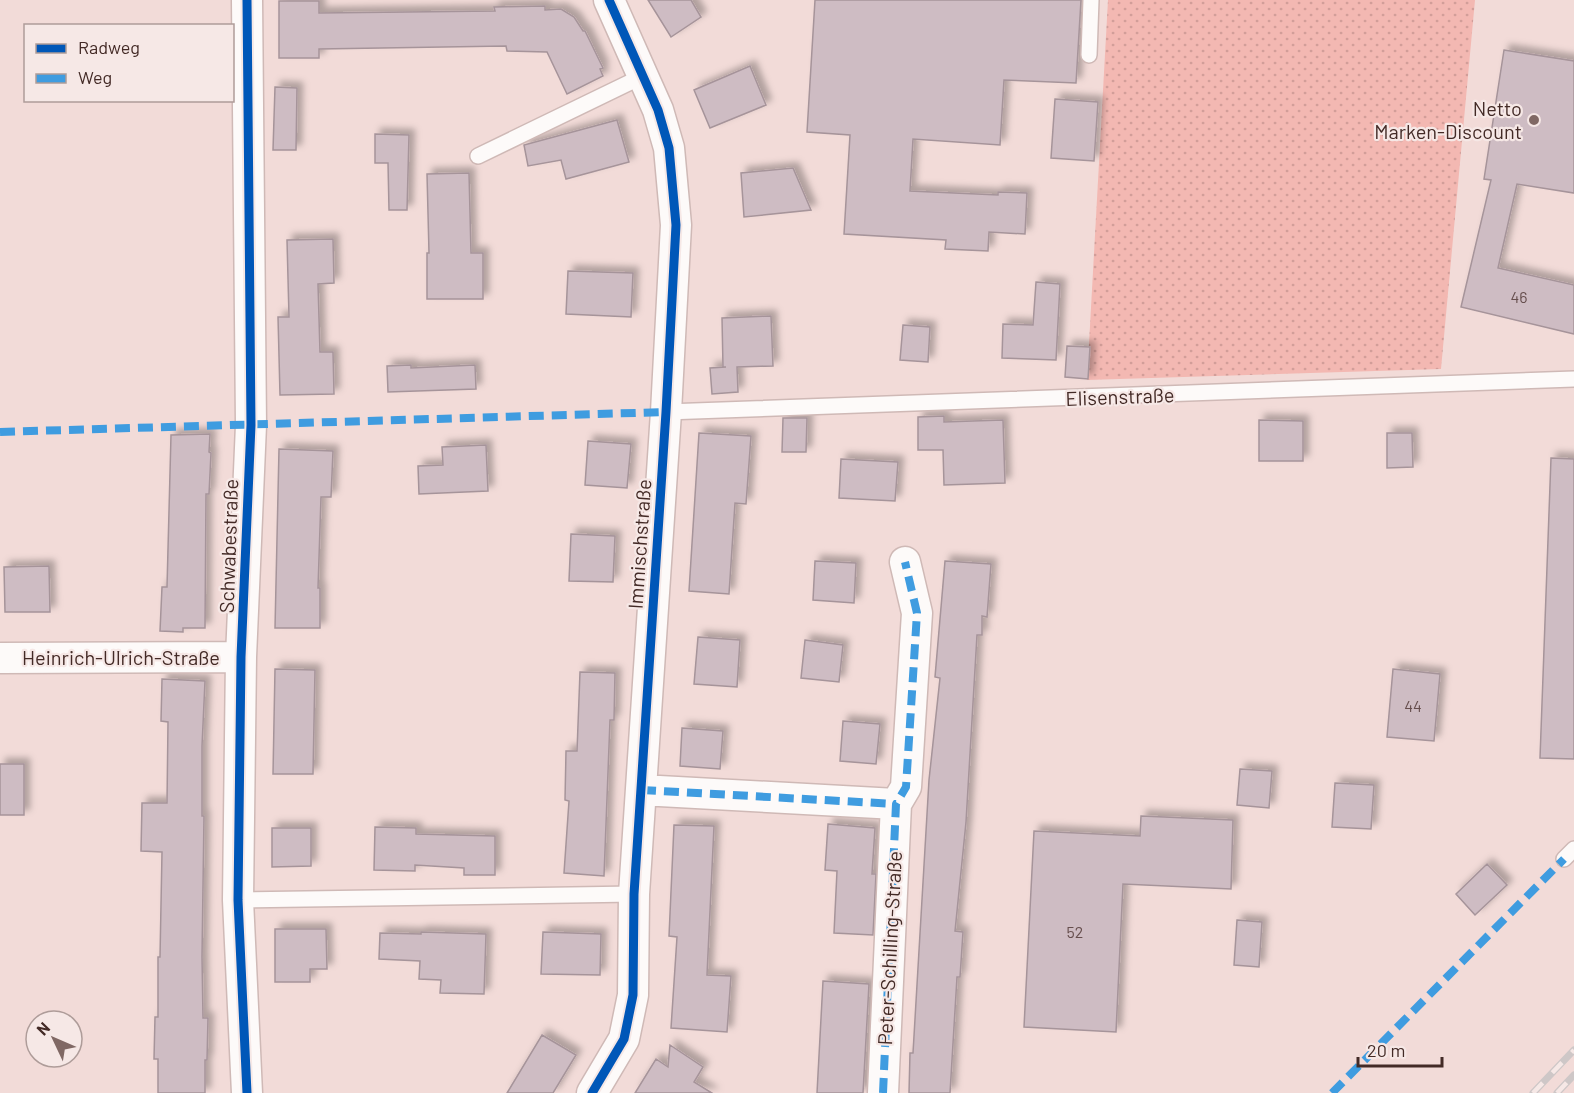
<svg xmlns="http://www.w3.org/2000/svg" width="1574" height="1093" font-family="Barlow,sans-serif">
<defs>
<pattern id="park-dots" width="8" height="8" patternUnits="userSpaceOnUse" patternTransform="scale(1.5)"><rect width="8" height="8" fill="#f3b8b2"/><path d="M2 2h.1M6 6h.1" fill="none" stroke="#d29e99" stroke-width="1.8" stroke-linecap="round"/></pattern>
<filter id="shadow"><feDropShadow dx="5.5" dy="-5.5" stdDeviation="3" flood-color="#0004"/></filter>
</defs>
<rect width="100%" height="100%" fill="#f2dbd8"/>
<path fill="url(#park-dots)" d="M 1108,0 L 1475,0 L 1441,369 L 1087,380 Z"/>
<path fill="#cebcc3" stroke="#a6949a" stroke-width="1.5" filter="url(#shadow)" d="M 648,0 L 691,0 L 701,17 L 671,37 Z
M 815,0 L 1081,0 L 1076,83 L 1004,80 L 1000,145 L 913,139 L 910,191 L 998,195 L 998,192 L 1027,193 L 1025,234 L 989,232 L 988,251 L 945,249 L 946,240 L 844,234 L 850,135 L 807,132 Z
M 279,1 L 319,1 L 319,13 L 495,11 L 494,7 L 545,6 L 545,10 L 561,9 L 574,17 L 583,31 L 585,31 L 603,68 L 600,69 L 603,76 L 567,94 L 547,52 L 507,51 L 506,46 L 319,49 L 319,58 L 279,58 Z
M 1504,50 L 1574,61 L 1574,193 L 1517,184 L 1498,268 L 1574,285 L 1574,334 L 1461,307 L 1491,180 L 1484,179 Z
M 750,66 L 766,105 L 710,128 L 694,90 Z
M 275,87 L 297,88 L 296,150 L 273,150 Z
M 1055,99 L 1098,102 L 1094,161 L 1051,158 Z
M 617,120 L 629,162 L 566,179 L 561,160 L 528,166 L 524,145 Z
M 375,134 L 409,135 L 407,210 L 389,210 L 388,163 L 375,163 Z
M 793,168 L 811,210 L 744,217 L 741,173 Z
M 469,173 L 471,253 L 483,253 L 483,299 L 427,299 L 427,253 L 429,253 L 427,174 Z
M 333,239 L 334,283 L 318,284 L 320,352 L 333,352 L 334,394 L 280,395 L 278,317 L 289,317 L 287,240 Z
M 568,271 L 633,273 L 631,317 L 566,314 Z
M 1036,282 L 1060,284 L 1056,360 L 1002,358 L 1003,324 L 1033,325 Z
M 771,316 L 773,366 L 737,367 L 738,392 L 712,394 L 710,368 L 726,367 L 723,367 L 722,318 Z
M 903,325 L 930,327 L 928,362 L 900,360 Z
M 1067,346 L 1090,347 L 1088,379 L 1065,377 Z
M 411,365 L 411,368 L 475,365 L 476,389 L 388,392 L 387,366 Z
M 944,416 L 944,422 L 1003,420 L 1005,483 L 944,485 L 943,450 L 918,450 L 918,417 Z
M 783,418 L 807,418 L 806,452 L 782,452 Z
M 1259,420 L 1303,421 L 1303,461 L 1259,461 Z
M 699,433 L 751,436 L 746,504 L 735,503 L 729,594 L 689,591 Z
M 1387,433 L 1412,433 L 1413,467 L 1387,468 Z
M 210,434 L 209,452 L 211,453 L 209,494 L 206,494 L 205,628 L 183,628 L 183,632 L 160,631 L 162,587 L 167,587 L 171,435 Z
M 588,441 L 631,444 L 627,488 L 585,485 Z
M 486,445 L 488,491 L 419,494 L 418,466 L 443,465 L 442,447 Z
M 279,449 L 333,451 L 331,497 L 321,497 L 318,588 L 320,588 L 320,628 L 275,628 Z
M 1551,458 L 1574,459 L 1574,759 L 1540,758 Z
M 841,459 L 898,462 L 895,501 L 839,498 Z
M 571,534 L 615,536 L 613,582 L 569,581 Z
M 815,561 L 856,563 L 854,603 L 813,600 Z
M 945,561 L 991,564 L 987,617 L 982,616 L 982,635 L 977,635 L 966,822 L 955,931 L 963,932 L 960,977 L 957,977 L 950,1093 L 909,1093 L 910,1053 L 913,1053 L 929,780 L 940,678 L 935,677 Z
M 49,566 L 50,612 L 5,612 L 4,567 Z
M 698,637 L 740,640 L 737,687 L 694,684 Z
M 805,640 L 843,645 L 839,682 L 801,678 Z
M 275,669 L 315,670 L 313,774 L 273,774 Z
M 1393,669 L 1440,674 L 1434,741 L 1387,737 Z
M 580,672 L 615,673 L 614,720 L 610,720 L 604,876 L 564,873 L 569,801 L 565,800 L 566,751 L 577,751 Z
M 162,679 L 205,681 L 202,746 L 202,816 L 204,816 L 202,957 L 203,1018 L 208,1018 L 207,1060 L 205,1060 L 205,1093 L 158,1093 L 158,1059 L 154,1059 L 155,1017 L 158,1017 L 158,957 L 160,957 L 162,852 L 141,851 L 142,803 L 167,803 L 168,722 L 161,721 Z
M 843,721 L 880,724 L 876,764 L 840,761 Z
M 682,728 L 723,731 L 720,769 L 680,766 Z
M 0,764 L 24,764 L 24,815 L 0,815 Z
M 1240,769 L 1272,771 L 1269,808 L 1237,805 Z
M 1335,783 L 1374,785 L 1371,829 L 1332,827 Z
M 1141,816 L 1233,820 L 1231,889 L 1123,884 L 1116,1032 L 1024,1027 L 1034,831 L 1140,836 Z
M 828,824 L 875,828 L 872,874 L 876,874 L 873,935 L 834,933 L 837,871 L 825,870 Z
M 674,825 L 714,826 L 707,975 L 731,976 L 727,1032 L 671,1028 L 677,937 L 669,936 Z
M 375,827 L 416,828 L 416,834 L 495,836 L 495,875 L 464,875 L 464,868 L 415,865 L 415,871 L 374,870 Z
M 272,828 L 311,828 L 311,866 L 272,867 Z
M 1487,864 L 1507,885 L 1475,915 L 1456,894 Z
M 1237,920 L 1262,922 L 1259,967 L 1234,965 Z
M 275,929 L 326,929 L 327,969 L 310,969 L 310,982 L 275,982 Z
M 421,932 L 486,934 L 484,994 L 440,993 L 441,980 L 419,979 L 420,961 L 379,959 L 380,933 L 421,934 Z
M 543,932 L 601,934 L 600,975 L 541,974 Z
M 823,981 L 869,984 L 863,1093 L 817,1093 Z
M 542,1035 L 576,1055 L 553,1093 L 507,1093 Z
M 670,1045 L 703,1067 L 694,1082 L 712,1093 L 635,1093 L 656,1059 L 668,1067 Z"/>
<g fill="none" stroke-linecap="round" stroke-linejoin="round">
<g stroke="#cfb9b6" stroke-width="18">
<path id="service" d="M 1089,55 L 1091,0
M 478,156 L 643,76
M 666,412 L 1574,379
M 1564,859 L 1574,849
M 238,900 L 634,894"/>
</g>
<g stroke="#cfb9b6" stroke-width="33">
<path id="minor" d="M 0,658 L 241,657
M 641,790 L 896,804
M 247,1093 L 238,900 L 241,657 L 251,425 L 247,0
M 592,1093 L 624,1039 L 633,995 L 634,894 L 666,412 L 676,225 L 669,148 L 658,110 L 609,0
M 883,1093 L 896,804 L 906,787 L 917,613 L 905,562"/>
</g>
<use href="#service" stroke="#fdfaf9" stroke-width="15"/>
<use href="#minor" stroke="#fdfaf9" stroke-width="30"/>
<g stroke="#cec7c7" stroke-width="7">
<path id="rail" d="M 1533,1093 L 1574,1050
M 1557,1093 L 1574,1075"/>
</g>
<use href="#rail" stroke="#f6e8e6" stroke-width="4.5" stroke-dasharray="14" stroke-linecap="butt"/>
<path stroke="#3f9ce0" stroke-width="8" stroke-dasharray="15 8" stroke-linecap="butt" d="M 0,432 L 666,412
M 641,790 L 896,804
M 883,1093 L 896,804 L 906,787 L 917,613 L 905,562
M 1332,1093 L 1564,859"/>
<g stroke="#f6e8e6" stroke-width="13">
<path id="cycleway" d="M 247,1093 L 238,900 L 241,657 L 251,425 L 247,0
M 592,1093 L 624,1039 L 633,995 L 634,894 L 666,412 L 676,225 L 669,148 L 658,110 L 609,0"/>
</g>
<use href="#cycleway" stroke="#0057b8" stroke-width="9"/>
</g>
<circle fill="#806864" stroke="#f6e8e6" stroke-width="2" cx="1534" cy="120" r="6"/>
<g text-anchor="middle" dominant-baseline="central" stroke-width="4.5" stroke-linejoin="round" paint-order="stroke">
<g font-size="16" fill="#664e4d">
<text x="1519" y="296">46</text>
<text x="1413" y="705">44</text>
<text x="1075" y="931">52</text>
</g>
<g font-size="20" fill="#432a26" stroke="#f6e8e6" text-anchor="end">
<text x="1522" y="108">Netto<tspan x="1522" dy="23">Marken-Discount</tspan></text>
</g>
<g font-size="20" fill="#432a26" stroke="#f6e8e6">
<text transform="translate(1120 396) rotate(-2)">Elisenstraße</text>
<text transform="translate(639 544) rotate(-86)">Immischstraße</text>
<text transform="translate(228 546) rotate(-88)">Schwabestraße</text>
<text x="121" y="657">Heinrich-Ulrich-Straße</text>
<text transform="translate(889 948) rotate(-87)">Peter-Schilling-Straße</text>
</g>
</g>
<rect x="24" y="24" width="210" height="78" fill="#f6e8e6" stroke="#ae9c99" stroke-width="1.5"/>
<rect x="36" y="44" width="30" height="9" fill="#0057b8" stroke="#ae9c99" stroke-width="1.5"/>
<text x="78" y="54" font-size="18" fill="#432a26">Radweg</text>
<rect x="36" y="74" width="30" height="9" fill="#3f9ce0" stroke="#ae9c99" stroke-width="1.5"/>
<text x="78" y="84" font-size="18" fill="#432a26">Weg</text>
<g transform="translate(54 1039) rotate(314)"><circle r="28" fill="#f6e8e6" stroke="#ae9c99" stroke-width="1.5"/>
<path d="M0-4.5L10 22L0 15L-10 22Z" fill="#806864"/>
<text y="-9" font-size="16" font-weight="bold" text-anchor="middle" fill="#432a26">N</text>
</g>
<path d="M1358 1057v9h84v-9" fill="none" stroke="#432a26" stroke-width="3"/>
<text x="1367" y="1057" font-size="18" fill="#432a26" stroke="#f6e8e6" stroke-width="4.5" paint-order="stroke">20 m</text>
</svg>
